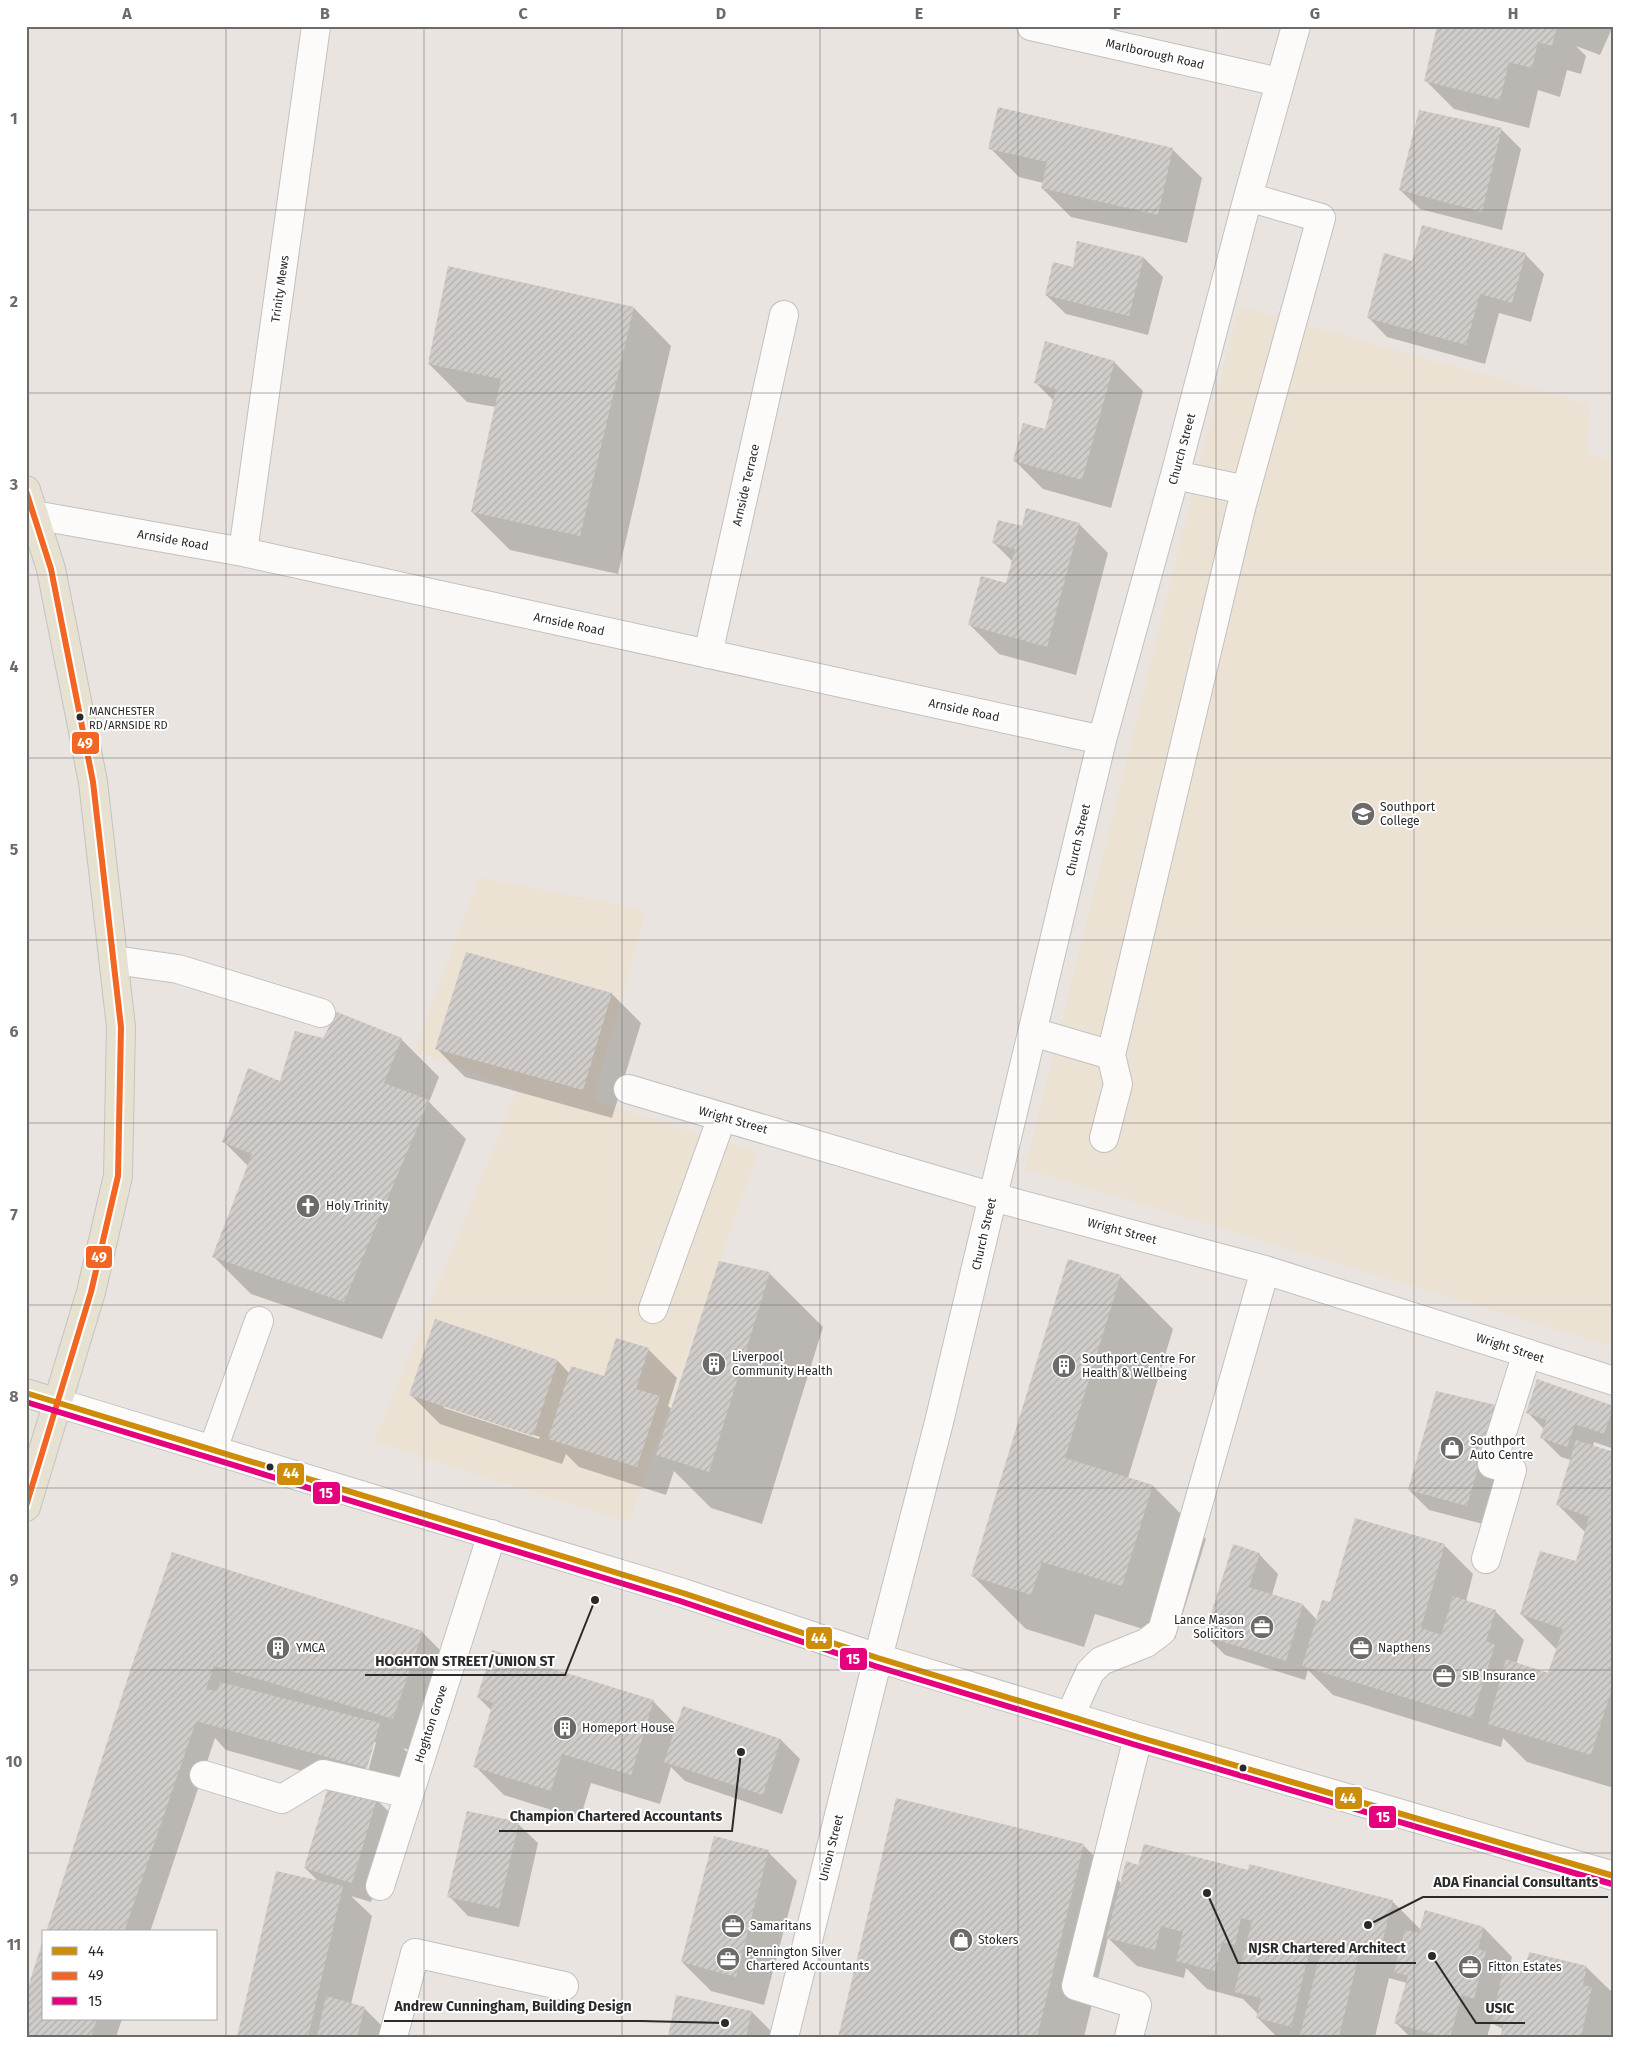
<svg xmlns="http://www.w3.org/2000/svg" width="1640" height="2063" font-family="'Fira Sans',sans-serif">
<defs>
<pattern id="building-hatch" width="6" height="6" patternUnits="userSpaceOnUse" patternTransform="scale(1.25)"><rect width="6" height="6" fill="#d0ccc9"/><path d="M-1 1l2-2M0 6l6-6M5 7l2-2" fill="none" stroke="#b3afad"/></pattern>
</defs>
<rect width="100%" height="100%" fill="#e9e4df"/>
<path fill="#ece2d3" d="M 1239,306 L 1590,404 L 1587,454 L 1614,460 L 1614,1347 L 1025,1169 Z
M 479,877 L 646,910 L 593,1100 L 758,1152 L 629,1522 L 374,1442 L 517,1090 L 415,1050 Z"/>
<path fill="#0003" fill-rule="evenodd" d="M 1439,26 L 1613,26 L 1600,55 L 1576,46 L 1586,56 L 1581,74 L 1567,70 L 1560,97 L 1538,90 L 1529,128 L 1454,109 L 1425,80 Z
M 1420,112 L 1502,130 L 1521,149 L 1502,230 L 1420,209 L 1400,190 Z
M 990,148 L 1172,149 L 1202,178 L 1187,243 L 1071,217 L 1042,188 L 1043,183 L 1019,177 Z
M 1525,254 L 1544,274 L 1531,322 L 1499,313 L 1485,364 L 1387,337 L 1368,317 Z
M 1144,258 L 1163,277 L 1148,335 L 1066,314 L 1046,295 L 1074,268 Z
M 634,308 L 671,346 L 618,574 L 510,550 L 472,512 L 496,407 L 467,402 L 429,364 Z
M 1114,362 L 1143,391 L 1111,508 L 1043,489 L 1014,460 L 1046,431 L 1054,401 L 1035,382 Z
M 1079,524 L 1108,553 L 1076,675 L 999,654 L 970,625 L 1007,584 L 1013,562 L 994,543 L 1023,527 Z
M 467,953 L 612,994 L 641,1023 L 612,1118 L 465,1077 L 436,1048 Z
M 401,1039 L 439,1077 L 429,1102 L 466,1139 L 382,1339 L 251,1294 L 214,1257 L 249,1167 L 224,1142 L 324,1040 Z
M 719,1263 L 770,1274 L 823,1327 L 762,1524 L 711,1508 L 674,1471 L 666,1495 L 579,1467 L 566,1454 L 562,1464 L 440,1424 L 411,1395 L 558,1361 L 570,1374 L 604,1378 L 648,1349 L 677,1378 L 668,1406 L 672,1409 ZM 444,1405 L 540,1437 L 539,1439 L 444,1408 Z
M 1120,1276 L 1173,1329 L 1128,1478 L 1153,1486 L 1206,1539 L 1175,1639 L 1095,1614 L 1084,1647 L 1026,1629 L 973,1576 Z
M 1495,1406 L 1515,1426 L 1487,1525 L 1429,1510 L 1409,1490 Z
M 1613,1407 L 1614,1449 L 1594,1442 L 1593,1447 L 1614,1453 L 1614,1788 L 1527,1762 L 1503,1738 L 1501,1747 L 1333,1695 L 1308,1670 L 1305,1680 L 1225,1655 L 1206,1636 L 1259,1554 L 1278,1574 L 1272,1595 L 1303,1605 L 1317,1620 L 1331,1604 L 1444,1545 L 1473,1574 L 1466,1601 L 1495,1611 L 1524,1640 L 1516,1664 L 1548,1674 L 1557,1650 L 1521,1614 L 1577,1562 L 1585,1532 L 1558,1505 L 1571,1460 L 1561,1457 L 1541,1437 L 1544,1429 L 1528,1413 Z
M 422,1632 L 460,1670 L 431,1756 L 403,1748 L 408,1753 L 396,1797 L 226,1750 L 215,1738 L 150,1932 L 47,1932 L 132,1669 ZM 373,1742 L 376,1742 L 367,1775 L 365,1774 Z
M 478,1697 L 653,1701 L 677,1726 L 781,1740 L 800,1759 L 782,1814 L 685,1781 L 671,1767 L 660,1804 L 591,1783 L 580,1819 L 504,1795 L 475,1766 L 492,1711 Z
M 377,1800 L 396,1819 L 371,1902 L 351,1896 L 372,1916 L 351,2004 L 364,2008 L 384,2028 L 382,2037 L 238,2037 L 319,1882 L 305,1868 Z
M 518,1824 L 538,1843 L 519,1927 L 468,1916 L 449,1896 Z
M 1083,1845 L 1121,1883 L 1139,1866 L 1249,1872 L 1392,1901 L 1421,1930 L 1484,1928 L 1512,1957 L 1509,1970 L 1525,1974 L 1586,1967 L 1614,1994 L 1614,2037 L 1502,2037 L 1503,2029 L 1491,2023 L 1487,2037 L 1410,2037 L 1396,2023 L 1407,1983 L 1389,1978 L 1375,2037 L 1277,2037 L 1257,2017 L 1258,2014 L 1243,1999 L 1207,1989 L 1186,1968 L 1184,1978 L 1137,1966 L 1108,1938 L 1084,2037 L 839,2037 Z
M 768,1852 L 797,1881 L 764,2005 L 711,1991 L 682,1962 Z
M 44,1943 L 44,2019 L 122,2019 L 116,2037 L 26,2037 L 26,1997 Z
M 677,1996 L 752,2012 L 777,2037 L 669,2037 Z"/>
<path fill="url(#building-hatch)" d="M 1437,26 L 1557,26 L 1552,46 L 1538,42 L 1532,68 L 1509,62 L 1500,100 L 1424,81 Z
M 998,107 L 1173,148 L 1158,215 L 1041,188 L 1047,162 L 988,149 Z
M 1419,110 L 1502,128 L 1482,212 L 1399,190 Z
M 1422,225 L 1526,253 L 1512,303 L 1480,294 L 1466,345 L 1367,318 L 1384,253 L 1412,261 Z
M 1077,241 L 1144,257 L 1129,316 L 1045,295 L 1053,262 L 1073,267 Z
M 448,266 L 634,307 L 580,536 L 471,512 L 501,379 L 428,364 Z
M 1045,341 L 1115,361 L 1082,480 L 1013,461 L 1023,423 L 1045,429 L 1056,389 L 1034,383 Z
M 1026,508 L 1080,523 L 1047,647 L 968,625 L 981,576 L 1006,583 L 1015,549 L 992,543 L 998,520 L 1022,526 Z
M 466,952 L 612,993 L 583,1090 L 435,1049 Z
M 337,1012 L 402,1038 L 384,1083 L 429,1100 L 344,1302 L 212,1257 L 252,1154 L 222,1142 L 248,1068 L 280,1081 L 295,1031 L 323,1038 Z
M 1068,1259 L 1121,1275 L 1065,1458 L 1153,1485 L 1122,1586 L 1042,1562 L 1031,1595 L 971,1576 Z
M 719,1261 L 770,1272 L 709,1472 L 656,1455 Z
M 435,1319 L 558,1360 L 533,1436 L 409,1395 Z
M 616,1338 L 649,1348 L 636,1389 L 660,1396 L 637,1467 L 548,1439 L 571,1366 L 604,1376 Z
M 1537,1379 L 1614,1406 L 1604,1434 L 1575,1424 L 1567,1447 L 1540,1438 L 1546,1420 L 1526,1413 Z
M 1436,1391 L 1496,1405 L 1467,1506 L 1408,1490 Z
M 1576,1440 L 1614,1452 L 1614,1682 L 1591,1755 L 1488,1724 L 1506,1659 L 1548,1673 L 1563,1629 L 1520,1614 L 1540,1551 L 1576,1561 L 1589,1517 L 1556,1505 Z
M 1355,1518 L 1445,1544 L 1421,1628 L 1441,1635 L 1453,1596 L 1496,1610 L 1486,1641 L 1495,1645 L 1472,1718 L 1302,1666 L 1322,1600 L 1330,1602 Z
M 1233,1544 L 1260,1553 L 1249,1587 L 1303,1604 L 1286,1661 L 1204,1636 Z
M 172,1552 L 423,1631 L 393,1719 L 214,1666 L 206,1689 L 217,1691 L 220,1682 L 380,1723 L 367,1768 L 196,1721 L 124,1932 L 46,1932 L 131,1668 Z
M 492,1650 L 654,1700 L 631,1775 L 562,1754 L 551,1791 L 473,1767 L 493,1703 L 477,1697 Z
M 683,1706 L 781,1739 L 763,1795 L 664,1762 Z
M 329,1784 L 377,1798 L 352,1883 L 304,1868 Z
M 896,1798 L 1084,1844 L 1037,2037 L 838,2037 Z
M 467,1811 L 519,1822 L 499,1908 L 447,1897 Z
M 714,1836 L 769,1850 L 736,1977 L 681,1962 Z
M 1144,1844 L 1248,1870 L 1249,1864 L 1393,1900 L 1379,1955 L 1360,1950 L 1339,2037 L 1300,2035 L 1323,1942 L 1312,1940 L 1291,2027 L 1256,2018 L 1261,1998 L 1234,1992 L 1252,1921 L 1241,1918 L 1235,1945 L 1222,1942 L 1215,1971 L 1176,1961 L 1183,1932 L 1161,1926 L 1155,1950 L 1106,1938 L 1126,1861 L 1138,1865 Z
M 276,1871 L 343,1886 L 308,2037 L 237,2037 Z
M 1425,1910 L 1484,1927 L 1478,1949 L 1486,1951 L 1474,1999 L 1462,1995 L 1450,2037 L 1443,2037 L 1394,2023 L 1408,1976 L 1394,1972 L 1405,1930 L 1419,1933 Z
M 43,1940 L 44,2019 L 97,2019 L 91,2037 L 26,2037 L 26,1993 Z
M 1529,1952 L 1587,1966 L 1583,1985 L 1592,1987 L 1581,2037 L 1500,2037 L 1504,2022 L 1492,2019 L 1504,1967 L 1524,1972 Z
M 676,1995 L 752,2011 L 746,2037 L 668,2037 Z
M 326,1996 L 365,2007 L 357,2037 L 317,2037 Z"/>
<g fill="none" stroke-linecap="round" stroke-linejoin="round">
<g stroke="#c2c1c1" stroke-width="30">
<path id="minor" d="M 1031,26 L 1279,82
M 1175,475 L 1246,490
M 26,517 L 34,515 L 243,552 L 1102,740
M 243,552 L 316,26
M 708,654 L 784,315
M 114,960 L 178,969 L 321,1013
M 1033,1032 L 1111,1055
M 628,1089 L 993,1197 L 1265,1270 L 1614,1381
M 1104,1138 L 1118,1084 L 1111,1055 L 1241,508 L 1321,218 L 1248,197
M 653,1309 L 722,1117
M 58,1403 L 683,1593 L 878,1658 L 1138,1737 L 1614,1876
M 213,1449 L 259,1321
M 1486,1559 L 1512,1470 L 1492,1464 L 1527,1353
M 1070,1716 L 1090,1672 L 1101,1661 L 1146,1643 L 1162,1631 L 1265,1270
M 204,1775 L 282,1799 L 323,1774 L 409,1794
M 380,1886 L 492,1534
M 393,2037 L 415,1953 L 564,1986
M 784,2037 L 878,1658 L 939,1422 L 1102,740 L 1175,475 L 1248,197 L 1296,26
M 1129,2037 L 1137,2005 L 1076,1986 L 1138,1737"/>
</g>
<g stroke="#c4c3c1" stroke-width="30">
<path id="major" d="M 26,490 L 51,569 L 93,782 L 121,1027 L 118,1176 L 91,1292 L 26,1507
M 26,1393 L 58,1403"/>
</g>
<use href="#minor" stroke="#fcfbfa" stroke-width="28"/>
<use href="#major" stroke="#e7e1d2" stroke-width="28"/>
<g stroke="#fff" stroke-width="10">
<path id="bus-1" d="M 26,1393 L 683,1593 L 878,1658 L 1138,1737 L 1614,1876"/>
</g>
<g stroke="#fff" stroke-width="10">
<path id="bus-2" d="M 26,491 L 51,569 L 93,782 L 121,1027 L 118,1176 L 91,1292 L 26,1506"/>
</g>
<g stroke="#fff" stroke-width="10">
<path id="bus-3" d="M 26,1402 L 680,1601 L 875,1666 L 1136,1745 L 1612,1884"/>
</g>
<use href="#bus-1" stroke="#ce8d08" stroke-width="6"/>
<use href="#bus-2" stroke="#f26522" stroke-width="6"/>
<use href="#bus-3" stroke="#e5007d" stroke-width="6"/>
</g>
<path fill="none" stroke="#6d6b69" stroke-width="1" stroke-opacity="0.55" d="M 226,26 L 226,2037M 424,26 L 424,2037M 622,26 L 622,2037M 820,26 L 820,2037M 1018,26 L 1018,2037M 1216,26 L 1216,2037M 1414,26 L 1414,2037M 26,210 L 1614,210M 26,393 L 1614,393M 26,575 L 1614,575M 26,758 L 1614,758M 26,940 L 1614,940M 26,1123 L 1614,1123M 26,1305 L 1614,1305M 26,1488 L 1614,1488M 26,1670 L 1614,1670M 26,1853 L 1614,1853"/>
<defs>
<g id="university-disc" transform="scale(1.25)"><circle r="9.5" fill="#6d6b69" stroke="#fff"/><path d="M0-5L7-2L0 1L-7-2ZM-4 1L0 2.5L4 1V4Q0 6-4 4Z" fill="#fff"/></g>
<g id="church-disc" transform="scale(1.25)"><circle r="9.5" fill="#6d6b69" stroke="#fff"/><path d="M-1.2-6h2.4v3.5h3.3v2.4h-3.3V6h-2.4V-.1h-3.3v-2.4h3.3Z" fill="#fff"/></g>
<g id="building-disc" transform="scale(1.25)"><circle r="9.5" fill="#6d6b69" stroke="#fff"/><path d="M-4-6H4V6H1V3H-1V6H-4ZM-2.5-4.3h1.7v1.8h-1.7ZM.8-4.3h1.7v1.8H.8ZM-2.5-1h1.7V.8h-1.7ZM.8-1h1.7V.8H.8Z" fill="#fff"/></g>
<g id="shop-disc" transform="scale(1.25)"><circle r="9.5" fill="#6d6b69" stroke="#fff"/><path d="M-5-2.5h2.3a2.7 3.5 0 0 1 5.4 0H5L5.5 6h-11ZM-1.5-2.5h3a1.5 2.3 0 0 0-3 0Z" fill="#fff"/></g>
<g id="office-disc" transform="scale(1.25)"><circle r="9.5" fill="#6d6b69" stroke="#fff"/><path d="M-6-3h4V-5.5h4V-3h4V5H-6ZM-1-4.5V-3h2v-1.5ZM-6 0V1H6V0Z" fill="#fff"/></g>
</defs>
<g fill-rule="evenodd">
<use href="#university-disc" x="1363" y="814"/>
<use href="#church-disc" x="308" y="1206"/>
<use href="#building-disc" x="714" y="1364"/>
<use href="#building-disc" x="1064" y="1366"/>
<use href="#shop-disc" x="1452" y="1448"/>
<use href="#office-disc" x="1262" y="1627"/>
<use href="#building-disc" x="278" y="1648"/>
<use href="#office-disc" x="1361" y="1648"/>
<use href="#office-disc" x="1444" y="1676"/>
<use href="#building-disc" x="565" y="1728"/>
<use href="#office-disc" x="733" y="1926"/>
<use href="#shop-disc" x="961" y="1940"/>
<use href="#office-disc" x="728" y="1959"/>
<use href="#office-disc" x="1470" y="1967"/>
</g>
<g fill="#2a2a2a" stroke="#fff" stroke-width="2">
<circle cx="80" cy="717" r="4.5"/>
<circle cx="270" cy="1467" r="4.5"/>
<circle cx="1243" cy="1768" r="4.5"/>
</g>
<g text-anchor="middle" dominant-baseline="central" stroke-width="4" stroke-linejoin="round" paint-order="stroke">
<g font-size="11" fill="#2a2a2a" stroke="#fff" text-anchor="start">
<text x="89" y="711">MANCHESTER<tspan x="89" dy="14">RD/ARNSIDE RD</tspan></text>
</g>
<g font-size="12" fill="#2a2a2a" stroke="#fff">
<text transform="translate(1155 54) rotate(13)">Marlborough Road</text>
<text transform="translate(280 289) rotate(-82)">Trinity Mews</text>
<text transform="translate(1182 449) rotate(-75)">Church Street</text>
<text transform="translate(746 485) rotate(-77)">Arnside Terrace</text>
<text transform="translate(173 540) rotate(10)">Arnside Road</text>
<text transform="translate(569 624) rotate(12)">Arnside Road</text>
<text transform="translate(964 710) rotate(12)">Arnside Road</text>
<text transform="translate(1078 840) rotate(-77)">Church Street</text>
<text transform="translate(733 1120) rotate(16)">Wright Street</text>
<text transform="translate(1122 1231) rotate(15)">Wright Street</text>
<text transform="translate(984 1234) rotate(-77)">Church Street</text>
<text transform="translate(1510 1348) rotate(18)">Wright Street</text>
<text transform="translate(431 1724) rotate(-72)">Hoghton Grove</text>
<text transform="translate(831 1848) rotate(-76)">Union Street</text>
</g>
<g font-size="12" fill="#2a2a2a" stroke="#fff" text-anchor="start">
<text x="1380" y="807">Southport<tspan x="1380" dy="14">College</tspan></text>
<text x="326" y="1206">Holy Trinity</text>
<text x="732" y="1357">Liverpool<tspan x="732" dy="14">Community Health</tspan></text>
<text x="1082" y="1359">Southport Centre For<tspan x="1082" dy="14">Health &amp; Wellbeing</tspan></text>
<text x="1470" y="1441">Southport<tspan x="1470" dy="14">Auto Centre</tspan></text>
<text x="1244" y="1620" text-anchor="end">Lance Mason<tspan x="1244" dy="14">Solicitors</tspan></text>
<text x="296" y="1648">YMCA</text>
<text x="1378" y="1648">Napthens</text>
<text x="1462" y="1676">SIB Insurance</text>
<text x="582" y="1728">Homeport House</text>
<text x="750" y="1926">Samaritans</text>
<text x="978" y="1940">Stokers</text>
<text x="746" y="1952">Pennington Silver<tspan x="746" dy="14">Chartered Accountants</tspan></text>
<text x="1488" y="1967">Fitton Estates</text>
</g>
</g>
<path fill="none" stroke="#2a2a2a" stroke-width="2" d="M595 1600L565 1675H365M741 1752L732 1831H499M1368 1925L1423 1897H1608M1207 1893L1238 1963H1416M725 2023L641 2021H384M1432 1956L1476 2023H1525"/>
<g fill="#2a2a2a" stroke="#fff" stroke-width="2">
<circle cx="595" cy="1600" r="5"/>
<circle cx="741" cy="1752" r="5"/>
<circle cx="1368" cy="1925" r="5"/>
<circle cx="1207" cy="1893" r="5"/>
<circle cx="725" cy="2023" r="5"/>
<circle cx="1432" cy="1956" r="5"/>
</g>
<g font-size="14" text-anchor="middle" font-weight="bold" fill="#2a2a2a" stroke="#fff" stroke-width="4" stroke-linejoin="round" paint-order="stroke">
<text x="465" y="1666">HOGHTON STREET/UNION ST</text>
<text x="616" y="1821">Champion Chartered Accountants</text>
<text x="1516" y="1887">ADA Financial Consultants</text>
<text x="1327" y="1953">NJSR Chartered Architect</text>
<text x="513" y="2011">Andrew Cunningham, Building Design</text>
<text x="1500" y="2013">USIC</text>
</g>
<g stroke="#fff" stroke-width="2">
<rect x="71" y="731" width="29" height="24" rx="5" fill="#f26522"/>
<rect x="85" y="1245" width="28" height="24" rx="5" fill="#f26522"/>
<rect x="276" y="1462" width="29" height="24" rx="5" fill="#ce8d08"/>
<rect x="312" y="1481" width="29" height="24" rx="5" fill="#e5007d"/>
<rect x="805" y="1626" width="28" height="24" rx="5" fill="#ce8d08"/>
<rect x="839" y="1647" width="29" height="24" rx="5" fill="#e5007d"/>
<rect x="1334" y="1786" width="29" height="24" rx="5" fill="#ce8d08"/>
<rect x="1368" y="1805" width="29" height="24" rx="5" fill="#e5007d"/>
</g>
<g font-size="14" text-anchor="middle" font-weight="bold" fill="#fff">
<text x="85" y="748">49</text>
<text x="99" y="1262">49</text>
<text x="291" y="1478">44</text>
<text x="326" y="1498">15</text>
<text x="819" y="1643">44</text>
<text x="853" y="1664">15</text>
<text x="1348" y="1803">44</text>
<text x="1383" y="1822">15</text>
</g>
<rect width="1640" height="2063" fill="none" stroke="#ffffff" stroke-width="55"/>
<rect x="42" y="1930" width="175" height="90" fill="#ffffff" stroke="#aaaaaa"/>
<rect x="52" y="1947" width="25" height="8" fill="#ce8d08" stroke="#aaaaaa"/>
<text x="88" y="1956" font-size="15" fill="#2a2a2a">44</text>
<rect x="52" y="1972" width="25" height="8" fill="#f26522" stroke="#aaaaaa"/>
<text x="88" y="1980" font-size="15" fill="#2a2a2a">49</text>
<rect x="52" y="1997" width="25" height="8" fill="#e5007d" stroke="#aaaaaa"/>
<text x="88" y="2006" font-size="15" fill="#2a2a2a">15</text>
<rect x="28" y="28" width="1584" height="2008" fill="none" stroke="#6d6b69" stroke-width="2"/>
<g font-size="16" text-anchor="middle" font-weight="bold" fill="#6d6b69">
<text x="127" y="19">A</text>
<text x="325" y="19">B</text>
<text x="523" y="19">C</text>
<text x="721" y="19">D</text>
<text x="919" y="19">E</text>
<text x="1117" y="19">F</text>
<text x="1315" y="19">G</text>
<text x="1513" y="19">H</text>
<text x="14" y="124">1</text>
<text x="14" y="307">2</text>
<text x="14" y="490">3</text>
<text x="14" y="672">4</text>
<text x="14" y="855">5</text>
<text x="14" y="1037">6</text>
<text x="14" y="1220">7</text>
<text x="14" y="1402">8</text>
<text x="14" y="1585">9</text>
<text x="14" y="1767">10</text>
<text x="14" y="1950">11</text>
</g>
</svg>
